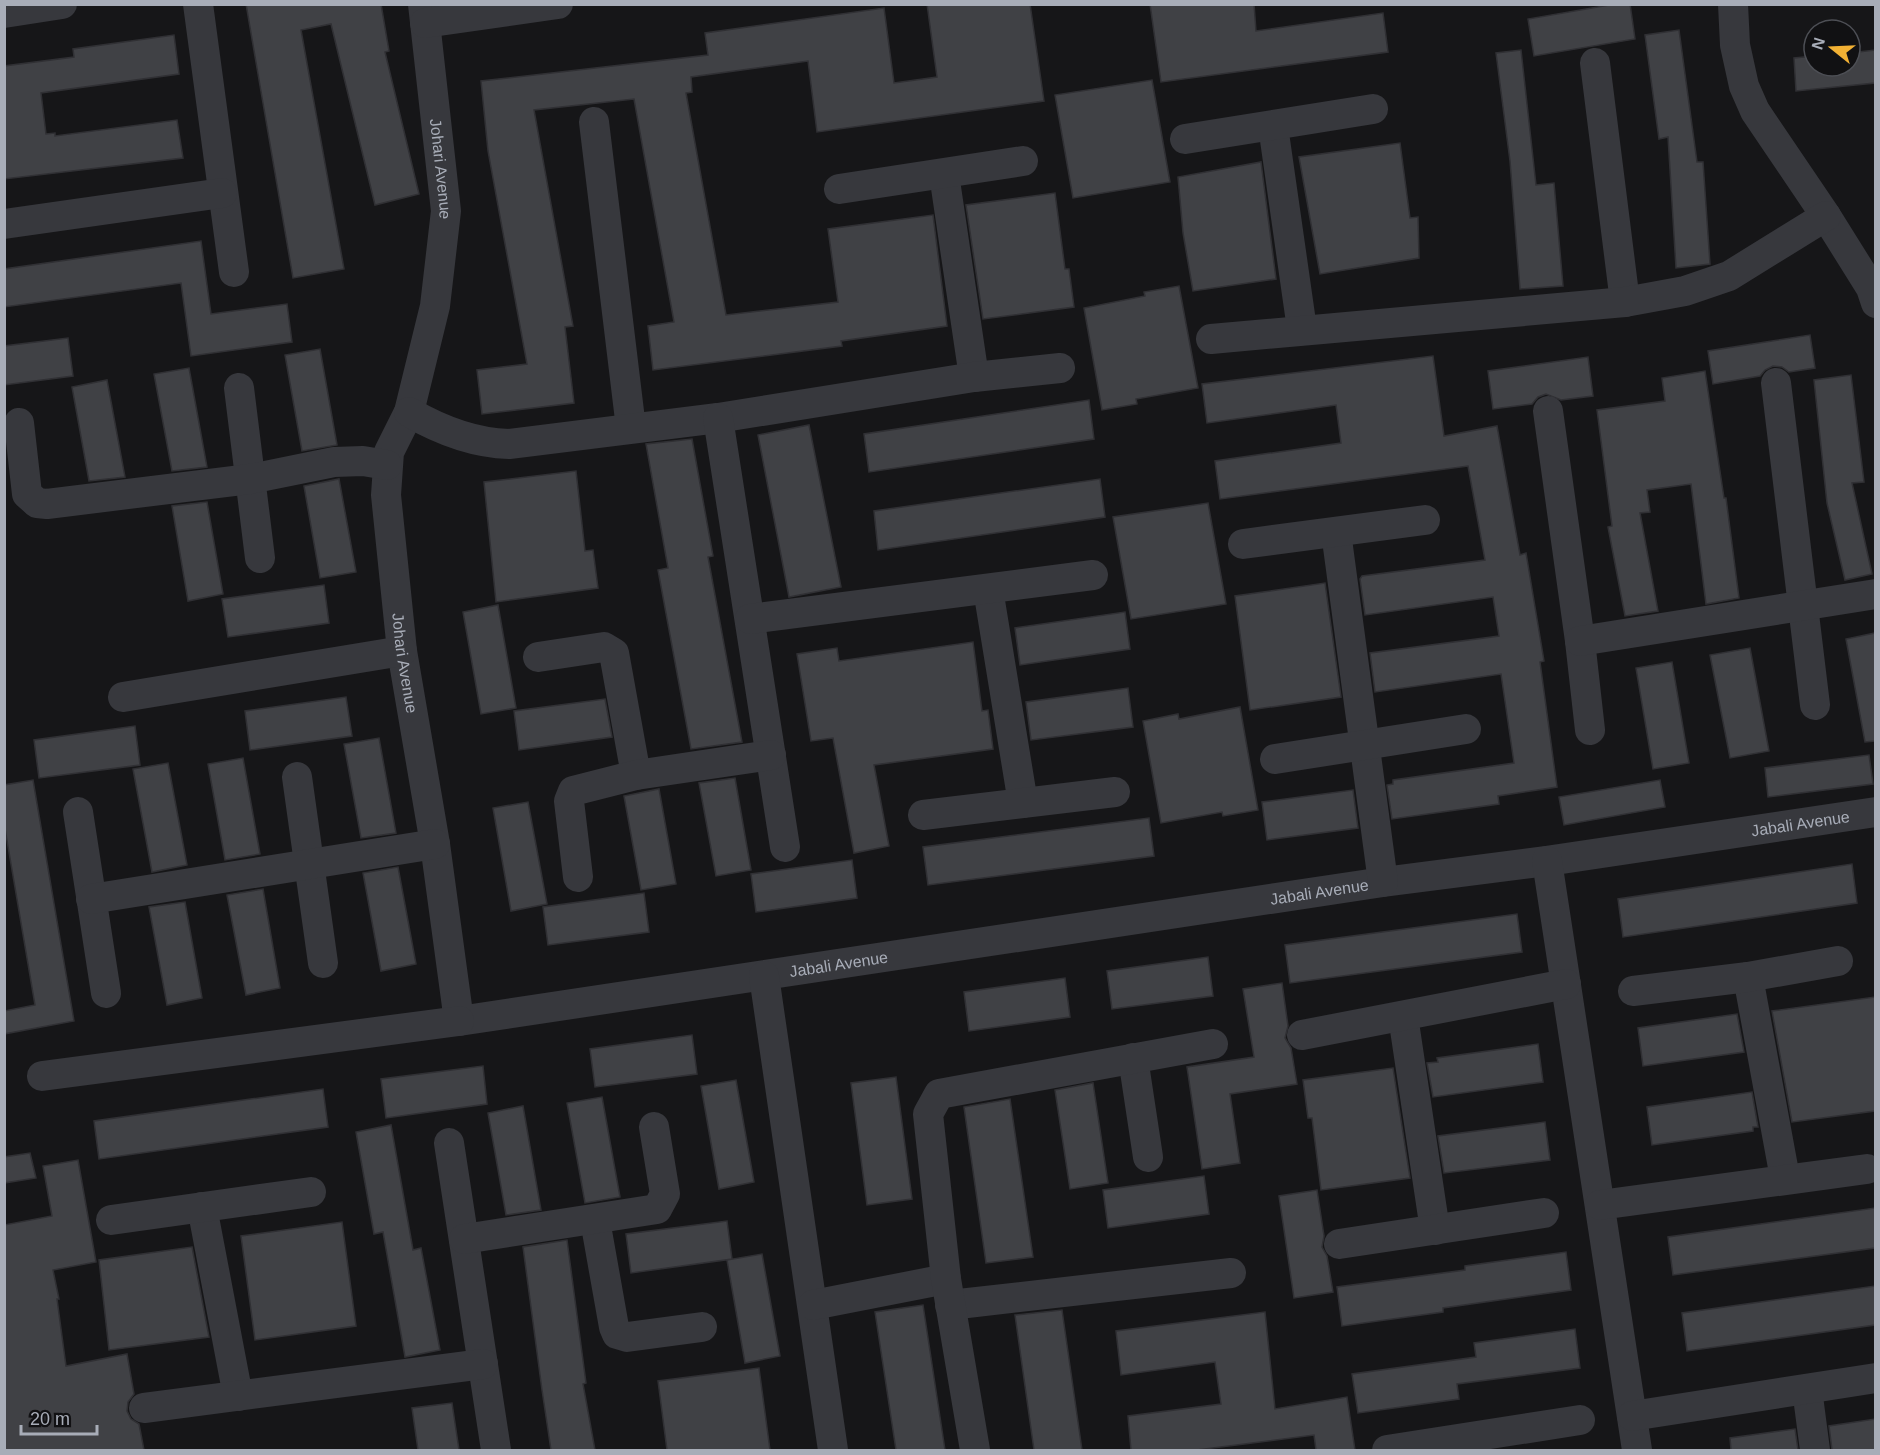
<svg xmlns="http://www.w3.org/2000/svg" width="1880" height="1455" font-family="Helvetica,sans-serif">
<rect width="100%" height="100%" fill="#161618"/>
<path fill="#404145" stroke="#303034" stroke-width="1.5" d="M 246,4 L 381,4 L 389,51 L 385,52 L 419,194 L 375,205 L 331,24 L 301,30 L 344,269 L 293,278 Z
M 927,4 L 1030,4 L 1044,101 L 817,132 L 808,61 L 691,77 L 692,92 L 686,93 L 726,315 L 838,302 L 828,229 L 933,215 L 947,326 L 841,341 L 842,346 L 653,370 L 648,326 L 674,322 L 634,99 L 534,110 L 573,326 L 565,327 L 574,403 L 482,414 L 477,370 L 527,364 L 488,151 L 481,81 L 708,55 L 705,33 L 884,8 L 894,83 L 937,77 Z
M 1150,4 L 1254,4 L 1256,31 L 1383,13 L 1388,52 L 1161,82 Z
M 1615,4 L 1630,4 L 1635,39 L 1534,56 L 1528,19 Z
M 1679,30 L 1697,162 L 1703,162 L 1710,264 L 1676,268 L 1668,137 L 1659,139 L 1645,35 Z
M 174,35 L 179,74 L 41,93 L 46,134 L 55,133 L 55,136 L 177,120 L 183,158 L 4,179 L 4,66 L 74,57 L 73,49 Z
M 1521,50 L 1536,185 L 1554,183 L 1563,286 L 1520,289 L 1510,161 L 1496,53 Z
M 1875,50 L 1875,83 L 1796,91 L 1794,58 L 1814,56 L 1814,66 L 1850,66 L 1850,53 Z
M 1152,80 L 1170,182 L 1073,198 L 1055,95 Z
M 1400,143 L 1410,218 L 1418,217 L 1419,258 L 1320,274 L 1299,157 Z
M 1261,162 L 1276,279 L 1193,291 L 1183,233 L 1178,177 Z
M 1055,193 L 1065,269 L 1069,269 L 1074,307 L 983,319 L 966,205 Z
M 201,241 L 211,314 L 287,304 L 292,342 L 191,356 L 181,283 L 4,307 L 4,269 Z
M 1179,286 L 1198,388 L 1136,399 L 1137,404 L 1102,410 L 1084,308 L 1145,296 L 1144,292 Z
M 1810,335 L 1815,368 L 1789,372 L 1782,367 L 1773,366 L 1765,370 L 1760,376 L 1713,384 L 1708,351 Z
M 68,338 L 73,376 L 4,385 L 4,346 Z
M 320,349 L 337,445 L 302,451 L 285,355 Z
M 1433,356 L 1444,436 L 1497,426 L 1520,555 L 1526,553 L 1544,661 L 1540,662 L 1557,787 L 1498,796 L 1499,804 L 1392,819 L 1387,785 L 1393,784 L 1393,780 L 1514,763 L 1501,674 L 1375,692 L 1370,653 L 1499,636 L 1493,597 L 1365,615 L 1360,579 L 1362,576 L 1485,560 L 1468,466 L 1220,499 L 1215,461 L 1341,443 L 1336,405 L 1207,423 L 1202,384 Z
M 1588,357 L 1593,396 L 1561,400 L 1546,394 L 1538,397 L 1532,404 L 1493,409 L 1488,371 Z
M 189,368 L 207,467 L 172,471 L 154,374 Z
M 1705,371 L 1724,498 L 1726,498 L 1739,598 L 1706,604 L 1691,484 L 1647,490 L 1650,512 L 1640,513 L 1658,611 L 1625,616 L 1608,527 L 1612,526 L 1597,410 L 1665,401 L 1662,378 Z
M 1851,375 L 1864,482 L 1852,483 L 1872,574 L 1845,580 L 1827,503 L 1814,380 Z
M 107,380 L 125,477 L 89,481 L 72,387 Z
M 1089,400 L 1094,439 L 869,472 L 864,434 Z
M 809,425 L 841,587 L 789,597 L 758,435 Z
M 692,439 L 713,556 L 708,557 L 742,742 L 691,749 L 658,570 L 668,568 L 646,444 Z
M 576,471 L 585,551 L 593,550 L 598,588 L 496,602 L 484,482 Z
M 339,479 L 356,572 L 320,578 L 304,486 Z
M 1100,479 L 1105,517 L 878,550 L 874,511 Z
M 207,502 L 223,594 L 188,601 L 172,506 Z
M 1208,503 L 1226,604 L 1131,619 L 1113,517 Z
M 1325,583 L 1341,697 L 1250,710 L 1235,596 Z
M 324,585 L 329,623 L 228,637 L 222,599 Z
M 498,605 L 516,708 L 481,714 L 463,612 Z
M 1125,612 L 1130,649 L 1020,665 L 1015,628 Z
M 1875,633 L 1875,741 L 1865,742 L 1846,639 Z
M 973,642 L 982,711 L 988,710 L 993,749 L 874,765 L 889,846 L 854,853 L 833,738 L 811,741 L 797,654 L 837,648 L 839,661 Z
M 1750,648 L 1769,751 L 1730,758 L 1710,655 Z
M 1672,662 L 1689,763 L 1653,769 L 1636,668 Z
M 1128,688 L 1133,727 L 1031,740 L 1026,702 Z
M 346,697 L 352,736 L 250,750 L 245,711 Z
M 605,699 L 612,737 L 519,750 L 514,711 Z
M 1240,707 L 1258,810 L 1223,816 L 1222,812 L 1161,823 L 1143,721 L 1178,714 L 1179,719 Z
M 135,726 L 140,765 L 39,778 L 34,740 Z
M 379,738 L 396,833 L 361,838 L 344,744 Z
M 1869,755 L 1873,784 L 1768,797 L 1765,768 Z
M 243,758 L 260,854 L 225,860 L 208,764 Z
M 168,763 L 187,865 L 152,872 L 133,769 Z
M 735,778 L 751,870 L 716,876 L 699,783 Z
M 33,780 L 74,1021 L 4,1034 L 4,1011 L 35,1005 L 4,823 L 4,785 Z
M 1660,780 L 1665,807 L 1564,825 L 1559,797 Z
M 659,789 L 676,884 L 641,890 L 624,796 Z
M 1353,790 L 1358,828 L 1267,840 L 1262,802 Z
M 528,802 L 547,904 L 511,911 L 493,808 Z
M 1149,818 L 1154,856 L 928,885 L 923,847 Z
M 852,860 L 857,898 L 756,912 L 751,874 Z
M 1852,864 L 1857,903 L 1623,937 L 1618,899 Z
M 398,867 L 416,964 L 381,971 L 363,873 Z
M 263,889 L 280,988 L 246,995 L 227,895 Z
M 644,893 L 649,932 L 548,945 L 543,907 Z
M 185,902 L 202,998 L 167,1005 L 149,907 Z
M 1517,914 L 1522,952 L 1290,983 L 1285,945 Z
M 1208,957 L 1213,996 L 1112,1009 L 1107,971 Z
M 1065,978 L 1070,1017 L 969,1031 L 964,992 Z
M 1282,983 L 1288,1026 L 1285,1038 L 1291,1048 L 1297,1084 L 1230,1094 L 1240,1163 L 1202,1169 L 1187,1067 L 1254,1057 L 1243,989 Z
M 1875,997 L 1875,1111 L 1792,1122 L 1772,1011 Z
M 1737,1014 L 1744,1052 L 1643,1066 L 1638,1028 Z
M 692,1035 L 697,1074 L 595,1087 L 590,1049 Z
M 1538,1044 L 1543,1082 L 1433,1097 L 1427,1063 L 1438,1062 L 1437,1058 Z
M 483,1066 L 487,1104 L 386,1118 L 381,1079 Z
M 1393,1068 L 1410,1178 L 1321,1190 L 1312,1118 L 1308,1118 L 1303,1080 Z
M 896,1077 L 912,1199 L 867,1205 L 851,1083 Z
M 736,1080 L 754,1182 L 719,1189 L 701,1086 Z
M 1093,1083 L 1108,1183 L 1070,1189 L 1055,1090 Z
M 323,1089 L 328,1127 L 99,1159 L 94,1121 Z
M 1752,1092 L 1758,1127 L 1753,1127 L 1753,1131 L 1652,1145 L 1647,1107 Z
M 602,1097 L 620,1197 L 585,1203 L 567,1103 Z
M 1010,1099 L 1033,1257 L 986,1263 L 964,1107 Z
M 523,1106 L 541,1210 L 506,1215 L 488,1113 Z
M 1545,1122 L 1550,1160 L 1444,1173 L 1438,1136 Z
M 391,1125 L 413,1250 L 421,1248 L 440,1350 L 405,1357 L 383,1232 L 374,1234 L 356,1132 Z
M 30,1153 L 36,1178 L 4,1183 L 4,1157 Z
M 78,1160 L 96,1262 L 53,1270 L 59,1299 L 57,1299 L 66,1366 L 127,1354 L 134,1394 L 128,1402 L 127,1411 L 131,1419 L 139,1424 L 144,1450 L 4,1450 L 4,1225 L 52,1216 L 43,1166 Z
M 1204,1176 L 1209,1214 L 1108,1228 L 1103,1190 Z
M 1317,1190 L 1324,1236 L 1322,1247 L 1327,1256 L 1333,1292 L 1294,1298 L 1279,1196 Z
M 1875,1208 L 1875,1248 L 1673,1275 L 1668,1237 Z
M 727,1221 L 732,1259 L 631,1273 L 626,1234 Z
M 342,1222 L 356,1326 L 255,1340 L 241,1236 Z
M 567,1240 L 586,1383 L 583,1384 L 595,1450 L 551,1450 L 542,1390 L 523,1247 Z
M 192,1247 L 209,1337 L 109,1350 L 99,1260 Z
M 1566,1252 L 1571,1290 L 1443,1308 L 1443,1312 L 1342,1326 L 1337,1287 L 1465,1270 L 1465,1266 Z
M 762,1254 L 780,1356 L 745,1363 L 727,1260 Z
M 1875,1286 L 1875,1325 L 1687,1351 L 1682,1313 Z
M 923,1305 L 945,1450 L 896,1450 L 875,1312 Z
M 1062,1310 L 1082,1450 L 1034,1450 L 1015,1315 Z
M 1265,1312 L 1275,1409 L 1347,1397 L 1355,1450 L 1316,1450 L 1314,1435 L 1197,1450 L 1131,1450 L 1128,1416 L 1221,1404 L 1215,1362 L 1121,1375 L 1116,1331 Z
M 1575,1329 L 1580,1368 L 1457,1384 L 1459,1399 L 1358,1413 L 1352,1374 L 1476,1357 L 1474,1343 Z
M 759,1368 L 770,1450 L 667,1450 L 658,1381 Z
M 452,1403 L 459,1450 L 418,1450 L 412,1408 Z
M 1875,1419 L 1875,1450 L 1832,1450 L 1829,1426 Z
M 1795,1429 L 1798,1450 L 1731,1450 L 1730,1438 Z"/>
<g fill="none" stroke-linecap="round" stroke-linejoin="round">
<g stroke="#37383d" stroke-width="30">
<path d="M 198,4 L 234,272"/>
<path id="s1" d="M 423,4 L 446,211 L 435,306 L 409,412 L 389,452 L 386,495 L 402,651 L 435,844 L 459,1021 L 1383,882 L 1547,861 L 1876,812"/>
<path d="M 1733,4 L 1735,45 L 1744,86 L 1755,111 L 1826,216 L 1871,288 L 1876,303"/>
<path d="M 4,13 L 62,4"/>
<path d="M 425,23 L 558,4"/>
<path d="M 1595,63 L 1625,302"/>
<path d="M 594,122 L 631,428"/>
<path d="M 1273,126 L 1302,329"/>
<path d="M 1185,139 L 1373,109"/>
<path d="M 944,174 L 974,377"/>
<path d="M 839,189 L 1023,161"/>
<path d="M 4,224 L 222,193"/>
<path d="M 1211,339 L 1625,302 L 1685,291 L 1729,276 L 1826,216"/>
<path d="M 1776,383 L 1815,705"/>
<path d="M 239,388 L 260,558"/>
<path d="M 1548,411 L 1580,641 L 1590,730"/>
<path d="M 409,412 C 440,430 473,443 509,444 L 718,418 L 974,377 L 1060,368"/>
<path d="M 718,418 L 785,847"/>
<path d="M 19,423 L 27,494 L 37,503 L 47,504 L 250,479 L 334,462 L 363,461 L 387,465"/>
<path d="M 1336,532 L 1383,882"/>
<path d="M 1243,544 L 1425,520"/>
<path d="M 988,589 L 1023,803"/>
<path d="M 750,619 L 1093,575"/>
<path d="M 1580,641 L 1876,594"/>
<path d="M 538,657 L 604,647 L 614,653 L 636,775"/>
<path d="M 123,697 L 402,651"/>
<path d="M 1275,759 L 1466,729"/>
<path d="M 297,777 L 323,963"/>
<path d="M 78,812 L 106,993"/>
<path d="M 923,815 L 1115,792"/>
<path d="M 1547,861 L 1637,1450"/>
<path d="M 578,877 L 569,801 L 573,791 L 636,775 L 771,755"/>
<path d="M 91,899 L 435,844"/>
<path d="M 764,976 L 833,1450"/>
<path d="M 1748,977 L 1785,1178"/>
<path d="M 1633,991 L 1748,977 L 1838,961"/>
<path d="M 1403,1016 L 1435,1230"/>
<path d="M 1302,1035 L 1566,984"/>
<path d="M 1133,1058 L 1148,1157"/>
<path d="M 42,1076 L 459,1021"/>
<path d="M 449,1143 L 496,1450"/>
<path d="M 1600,1205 L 1867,1169"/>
<path d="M 202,1207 L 238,1396"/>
<path d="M 111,1220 L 311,1192"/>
<path d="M 595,1220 L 614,1327 L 617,1334 L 627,1337 L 702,1327"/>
<path d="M 464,1239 L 657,1209 L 665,1194 L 654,1127"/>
<path d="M 1339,1244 L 1544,1213"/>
<path d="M 813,1305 L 946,1279"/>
<path d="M 950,1305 L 1231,1273"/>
<path d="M 1807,1389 L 1815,1450"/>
<path d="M 144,1408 L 483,1364"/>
<path d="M 1632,1416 L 1876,1378"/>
<path d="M 975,1450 L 946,1279 L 928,1114 L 939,1094 L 1213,1044"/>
<path d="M 1387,1450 L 1580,1420"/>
</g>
</g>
<g text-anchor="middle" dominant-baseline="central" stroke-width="4.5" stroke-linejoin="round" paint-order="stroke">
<g font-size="16" fill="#a8adb8" stroke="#111113">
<text stroke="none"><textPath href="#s1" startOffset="166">Johari Avenue</textPath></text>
<text stroke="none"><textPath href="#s1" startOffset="670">Johari Avenue</textPath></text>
<text stroke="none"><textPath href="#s1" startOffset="2388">Jabali Avenue</textPath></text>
<text stroke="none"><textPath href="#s1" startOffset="1902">Jabali Avenue</textPath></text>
<text stroke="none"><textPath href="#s1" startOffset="1416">Jabali Avenue</textPath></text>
</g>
</g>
<rect width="1880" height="1455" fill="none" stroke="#a8adb8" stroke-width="12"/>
<g transform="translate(1832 48) rotate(288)"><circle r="28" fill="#111113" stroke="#4d4f55" stroke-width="1.5"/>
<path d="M0-4.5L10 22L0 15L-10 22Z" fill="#f2b134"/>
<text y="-9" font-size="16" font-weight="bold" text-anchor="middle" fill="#a8adb8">N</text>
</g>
<path d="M21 1425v9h76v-9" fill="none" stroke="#a8adb8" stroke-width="3"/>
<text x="30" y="1425" font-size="18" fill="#a8adb8" stroke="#111113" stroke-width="4.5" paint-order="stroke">20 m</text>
</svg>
